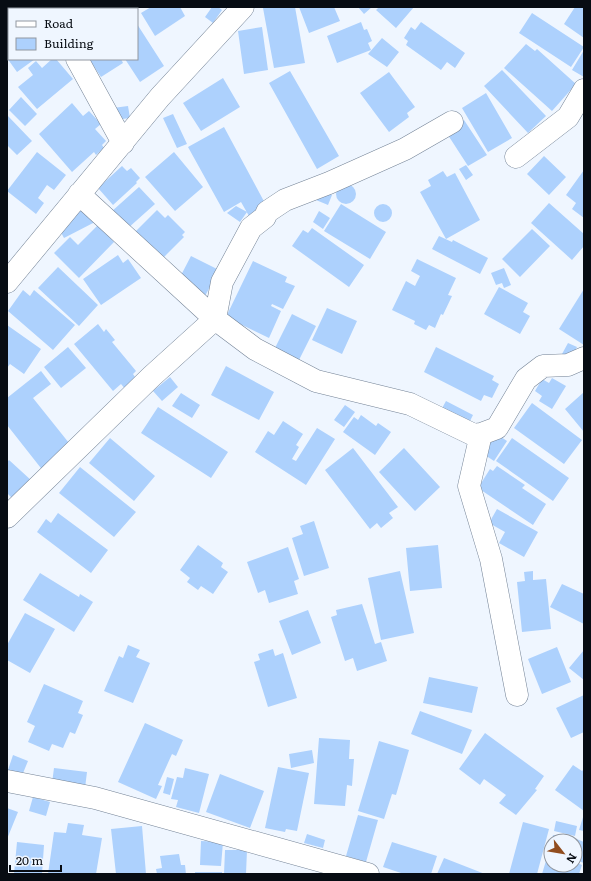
<svg xmlns="http://www.w3.org/2000/svg" width="591" height="881" font-family="Literata,serif">
<rect width="100%" height="100%" fill="#eff6ff"/>
<path fill="#add1fd" d="M 7,7 L 36,7 L 34,9 L 9,9 L 9,13 Z
M 68,7 L 107,7 L 104,9 L 69,9 Z
M 151,7 L 180,7 L 185,16 L 155,36 L 141,13 Z
M 212,7 L 218,7 L 222,10 L 213,23 L 205,17 Z
M 268,7 L 295,7 L 305,63 L 274,68 L 263,8 Z
M 299,7 L 334,7 L 340,21 L 309,33 Z
M 358,7 L 372,7 L 364,14 Z
M 379,7 L 414,7 L 396,28 L 376,10 Z
M 575,7 L 584,7 L 584,38 L 564,24 Z
M 532,13 L 584,47 L 571,67 L 519,33 Z
M 361,22 L 364,30 L 367,29 L 372,41 L 368,43 L 371,50 L 337,63 L 327,36 Z
M 421,22 L 465,53 L 455,68 L 447,62 L 441,70 L 406,45 L 408,41 L 404,38 L 411,27 L 415,30 Z
M 137,24 L 164,66 L 140,82 L 125,59 L 137,59 Z
M 262,27 L 268,70 L 244,74 L 238,31 Z
M 382,38 L 399,52 L 387,67 L 368,54 Z
M 9,43 L 9,59 L 35,59 L 17,72 L 7,58 L 7,45 Z
M 526,44 L 535,51 L 537,49 L 576,84 L 552,111 L 504,68 Z
M 584,50 L 584,77 L 572,70 Z
M 52,59 L 56,59 L 73,79 L 37,109 L 18,87 L 33,75 L 28,68 L 36,61 L 42,68 Z
M 89,59 L 121,59 L 123,63 L 101,77 Z
M 502,70 L 546,116 L 528,133 L 484,86 Z
M 290,71 L 339,156 L 317,169 L 269,83 Z
M 389,72 L 415,107 L 407,113 L 409,117 L 389,132 L 360,93 Z
M 223,78 L 240,107 L 201,131 L 183,103 Z
M 486,93 L 512,138 L 488,152 L 462,108 Z
M 21,97 L 37,114 L 25,126 L 9,110 Z
M 72,103 L 83,116 L 89,111 L 101,124 L 95,129 L 106,141 L 102,145 L 104,148 L 96,155 L 94,152 L 72,172 L 39,134 Z
M 128,106 L 130,118 L 115,120 L 113,108 Z
M 173,114 L 187,144 L 177,148 L 163,118 Z
M 7,115 L 32,141 L 17,155 L 7,145 Z
M 464,120 L 487,155 L 468,166 L 446,132 Z
M 224,127 L 267,207 L 249,216 L 241,202 L 224,212 L 188,147 Z
M 37,152 L 66,175 L 54,190 L 47,185 L 38,198 L 44,203 L 36,214 L 7,191 Z
M 174,152 L 203,187 L 175,211 L 145,177 Z
M 544,156 L 566,177 L 549,195 L 527,174 Z
M 466,165 L 473,175 L 466,180 L 459,169 Z
M 122,166 L 127,171 L 131,168 L 140,178 L 136,182 L 137,183 L 113,205 L 98,188 Z
M 584,170 L 584,218 L 572,209 L 576,203 L 566,195 Z
M 443,171 L 447,177 L 455,173 L 480,220 L 446,239 L 420,192 L 431,186 L 428,180 Z
M336 194a10 10 0 1 1 20 0a10 10 0 1 1-20 0Z
M 139,187 L 155,204 L 127,229 L 111,212 Z
M 321,190 L 332,195 L 328,205 L 316,200 Z
M 549,203 L 584,234 L 584,246 L 572,260 L 531,223 Z
M 341,204 L 386,232 L 370,259 L 324,231 Z
M374 213a9 9 0 1 1 18 0a9 9 0 1 1-18 0Z
M 236,206 L 247,212 L 240,222 L 227,213 Z
M 87,207 L 95,222 L 64,238 L 56,223 Z
M 157,210 L 165,218 L 168,215 L 185,232 L 182,235 L 184,237 L 161,260 L 135,232 Z
M 319,211 L 330,218 L 323,229 L 313,222 Z
M 98,225 L 114,242 L 79,278 L 54,253 L 70,237 L 78,245 Z
M 312,228 L 364,265 L 349,287 L 292,246 L 303,230 L 308,233 Z
M 532,229 L 550,246 L 520,277 L 502,259 Z
M 439,236 L 452,242 L 453,240 L 488,258 L 480,274 L 432,249 Z
M 118,255 L 123,263 L 128,259 L 141,278 L 101,305 L 83,279 Z
M 191,256 L 219,270 L 205,296 L 178,281 Z
M 417,259 L 456,278 L 448,295 L 452,296 L 443,315 L 441,314 L 435,328 L 429,325 L 426,330 L 414,324 L 415,321 L 392,310 L 406,281 L 415,286 L 420,276 L 411,271 Z
M 253,261 L 287,277 L 285,282 L 295,286 L 283,309 L 272,304 L 271,306 L 281,311 L 269,338 L 226,317 Z
M 58,267 L 98,305 L 79,326 L 38,288 Z
M 504,268 L 511,285 L 504,288 L 502,283 L 496,285 L 491,273 Z
M 499,287 L 528,303 L 523,312 L 530,316 L 520,334 L 484,314 Z
M 584,289 L 584,345 L 559,329 Z
M 23,290 L 30,296 L 34,290 L 75,325 L 53,350 L 8,311 Z
M 327,308 L 357,321 L 342,354 L 312,340 Z
M 292,314 L 316,326 L 296,366 L 272,354 Z
M 98,324 L 104,332 L 106,329 L 115,340 L 112,342 L 136,371 L 133,374 L 137,380 L 126,390 L 121,384 L 113,391 L 74,344 Z
M 7,325 L 41,349 L 24,374 L 10,364 L 7,368 Z
M 568,343 L 577,347 L 571,359 L 562,354 Z
M 68,347 L 86,368 L 61,388 L 44,367 Z
M 436,347 L 494,376 L 492,380 L 499,384 L 492,398 L 484,395 L 481,401 L 424,372 Z
M 226,366 L 274,392 L 259,420 L 211,395 Z
M 41,371 L 51,384 L 33,398 L 73,448 L 44,472 L 7,425 L 7,398 Z
M 170,377 L 178,387 L 162,401 L 153,391 Z
M 552,378 L 566,386 L 552,409 L 539,401 L 542,396 L 535,391 L 542,379 L 549,383 Z
M 584,392 L 584,432 L 565,409 Z
M 181,393 L 200,405 L 192,418 L 172,406 Z
M 446,401 L 473,415 L 463,435 L 435,421 Z
M 532,403 L 582,440 L 564,464 L 514,428 Z
M 345,405 L 355,412 L 344,427 L 334,420 Z
M 158,407 L 228,452 L 211,478 L 141,433 Z
M 361,415 L 376,426 L 378,423 L 391,432 L 375,455 L 343,432 L 354,417 L 358,420 Z
M 283,421 L 303,434 L 296,445 L 299,447 L 292,459 L 296,461 L 317,428 L 335,439 L 306,485 L 255,452 L 268,431 L 274,435 Z
M 495,433 L 507,441 L 494,461 L 482,453 Z
M 110,438 L 155,476 L 134,501 L 89,463 Z
M 512,438 L 569,478 L 553,501 L 496,461 Z
M 353,448 L 398,507 L 389,513 L 393,518 L 381,528 L 377,523 L 370,529 L 325,470 Z
M 404,448 L 440,487 L 415,511 L 379,472 Z
M 9,460 L 32,481 L 14,500 L 7,493 L 7,462 Z
M 497,466 L 525,485 L 522,488 L 546,504 L 533,525 L 478,488 L 490,469 L 493,471 Z
M 80,467 L 136,512 L 114,537 L 59,493 Z
M 497,509 L 538,532 L 524,557 L 499,543 L 505,532 L 489,523 Z
M 58,513 L 108,550 L 91,573 L 37,532 L 46,519 L 51,523 Z
M 314,521 L 329,568 L 304,576 L 292,538 L 303,534 L 300,526 Z
M 198,545 L 223,563 L 221,567 L 228,572 L 213,594 L 201,586 L 198,590 L 187,582 L 190,578 L 180,570 Z
M 438,545 L 442,588 L 410,591 L 406,548 Z
M 288,547 L 299,579 L 294,581 L 298,594 L 269,603 L 265,590 L 258,593 L 247,562 Z
M 400,571 L 414,633 L 381,640 L 368,578 Z
M 533,571 L 533,580 L 546,579 L 551,629 L 522,632 L 517,582 L 525,581 L 524,572 Z
M 40,573 L 79,597 L 80,594 L 93,602 L 74,632 L 23,600 Z
M 562,584 L 584,594 L 584,624 L 550,607 Z
M 362,604 L 375,644 L 381,642 L 387,661 L 357,671 L 353,658 L 345,661 L 331,617 L 337,615 L 336,610 Z
M 308,610 L 321,643 L 292,655 L 279,621 Z
M 25,613 L 55,629 L 30,673 L 7,660 L 7,645 Z
M 128,645 L 140,650 L 136,657 L 150,663 L 133,703 L 104,691 L 119,656 L 123,658 Z
M 557,647 L 571,682 L 542,694 L 528,659 Z
M 273,649 L 275,656 L 283,653 L 297,698 L 268,707 L 254,662 L 260,660 L 258,654 Z
M 584,650 L 584,680 L 569,668 Z
M 429,677 L 478,687 L 472,713 L 423,703 Z
M 44,684 L 83,701 L 78,713 L 83,715 L 75,734 L 70,732 L 63,748 L 52,744 L 49,751 L 28,742 L 35,726 L 27,722 Z
M 584,695 L 584,732 L 571,738 L 556,708 Z
M 420,711 L 472,730 L 462,754 L 411,734 Z
M 145,723 L 183,740 L 176,756 L 172,754 L 158,785 L 162,786 L 156,799 L 118,782 Z
M 485,733 L 544,776 L 535,789 L 537,790 L 516,815 L 499,803 L 506,795 L 484,779 L 480,785 L 459,769 Z
M 319,738 L 350,740 L 349,759 L 354,759 L 352,786 L 347,785 L 345,806 L 314,804 Z
M 379,741 L 409,750 L 396,795 L 392,794 L 384,819 L 358,811 Z
M 312,750 L 314,763 L 291,768 L 289,754 Z
M 13,755 L 28,761 L 21,778 L 7,773 Z
M 573,765 L 582,771 L 584,769 L 584,811 L 555,790 Z
M 278,767 L 309,773 L 297,831 L 286,829 L 285,832 L 265,828 Z
M 54,768 L 87,772 L 85,788 L 52,783 Z
M 185,768 L 209,774 L 199,813 L 176,807 L 178,800 L 171,799 L 177,777 L 183,778 Z
M 220,774 L 264,791 L 250,828 L 206,812 Z
M 167,777 L 174,779 L 170,795 L 163,793 Z
M 33,797 L 50,802 L 46,816 L 29,811 Z
M 7,808 L 18,812 L 7,839 Z
M 584,814 L 584,831 L 579,830 Z
M 358,815 L 378,820 L 366,862 L 346,856 Z
M 556,821 L 577,826 L 575,836 L 554,831 Z
M 523,822 L 549,829 L 537,874 L 509,874 Z
M 68,823 L 84,825 L 82,835 L 102,838 L 96,874 L 48,874 L 54,832 L 66,833 Z
M 142,826 L 146,874 L 116,874 L 111,829 Z
M 307,834 L 325,840 L 323,848 L 304,843 Z
M 553,835 L 565,837 L 565,841 L 552,841 Z
M 574,838 L 584,842 L 584,863 L 575,860 Z
M 201,841 L 223,842 L 221,866 L 200,865 Z
M 17,842 L 44,845 L 42,874 L 14,874 Z
M 392,842 L 437,856 L 431,874 L 404,874 L 383,867 Z
M 225,850 L 247,850 L 246,874 L 224,874 Z
M 179,854 L 181,865 L 185,865 L 186,874 L 157,874 L 156,869 L 162,868 L 160,856 Z
M 548,854 L 551,855 L 551,865 L 575,865 L 575,862 L 582,865 L 579,874 L 542,874 Z
M 444,858 L 485,874 L 437,874 Z
M 195,872 L 222,872 L 222,874 L 195,874 Z"/>
<g fill="none" stroke-linecap="round" stroke-linejoin="round">
<g stroke="#748396" stroke-width="23">
<path id="minor" d="M 49,7 L 50,9
M 77,59 L 123,143
M 516,157 L 568,117 L 584,90
M 79,194 L 215,319 L 255,349 L 316,381 L 410,404 L 474,435 L 481,434 L 497,428 L 526,379 L 543,366 L 568,365 L 584,358
M 7,282 L 160,97 L 243,7
M 481,434 L 469,486 L 491,559 L 517,695
M 7,517 L 152,376 L 215,319 L 222,282 L 251,228 L 265,217 L 267,212 L 285,200 L 329,183 L 405,149 L 452,122
M 7,781 L 95,798 L 368,874"/>
</g>
<use href="#minor" stroke="#fff" stroke-width="22"/>
</g>
<rect width="591" height="881" fill="none" stroke="#070c13" stroke-width="16"/>
<rect x="8" y="8" width="130" height="52" fill="#eff6ff" stroke="#9298a1"/>
<rect x="16" y="21" width="20" height="6" fill="#ffffff" stroke="#9298a1"/>
<text x="44" y="28" font-size="12" fill="#070c13">Road</text>
<rect x="16" y="38" width="20" height="12" fill="#add1fd" stroke="#9298a1"/>
<text x="44" y="48" font-size="12" fill="#070c13">Building</text>
<g transform="translate(563 853) rotate(121)"><circle r="19" fill="#eff6ff" stroke="#9298a1"/>
<path d="M0-3L7 15L0 10L-7 15Z" fill="#914d1f"/>
<text y="-6" font-size="11" font-weight="bold" text-anchor="middle" fill="#070c13">N</text>
</g>
<path d="M10 865v6h51v-6" fill="none" stroke="#070c13" stroke-width="2"/>
<text x="16" y="865" font-size="12" fill="#070c13" stroke="#eff6ff" stroke-width="3" paint-order="stroke">20 m</text>
</svg>
